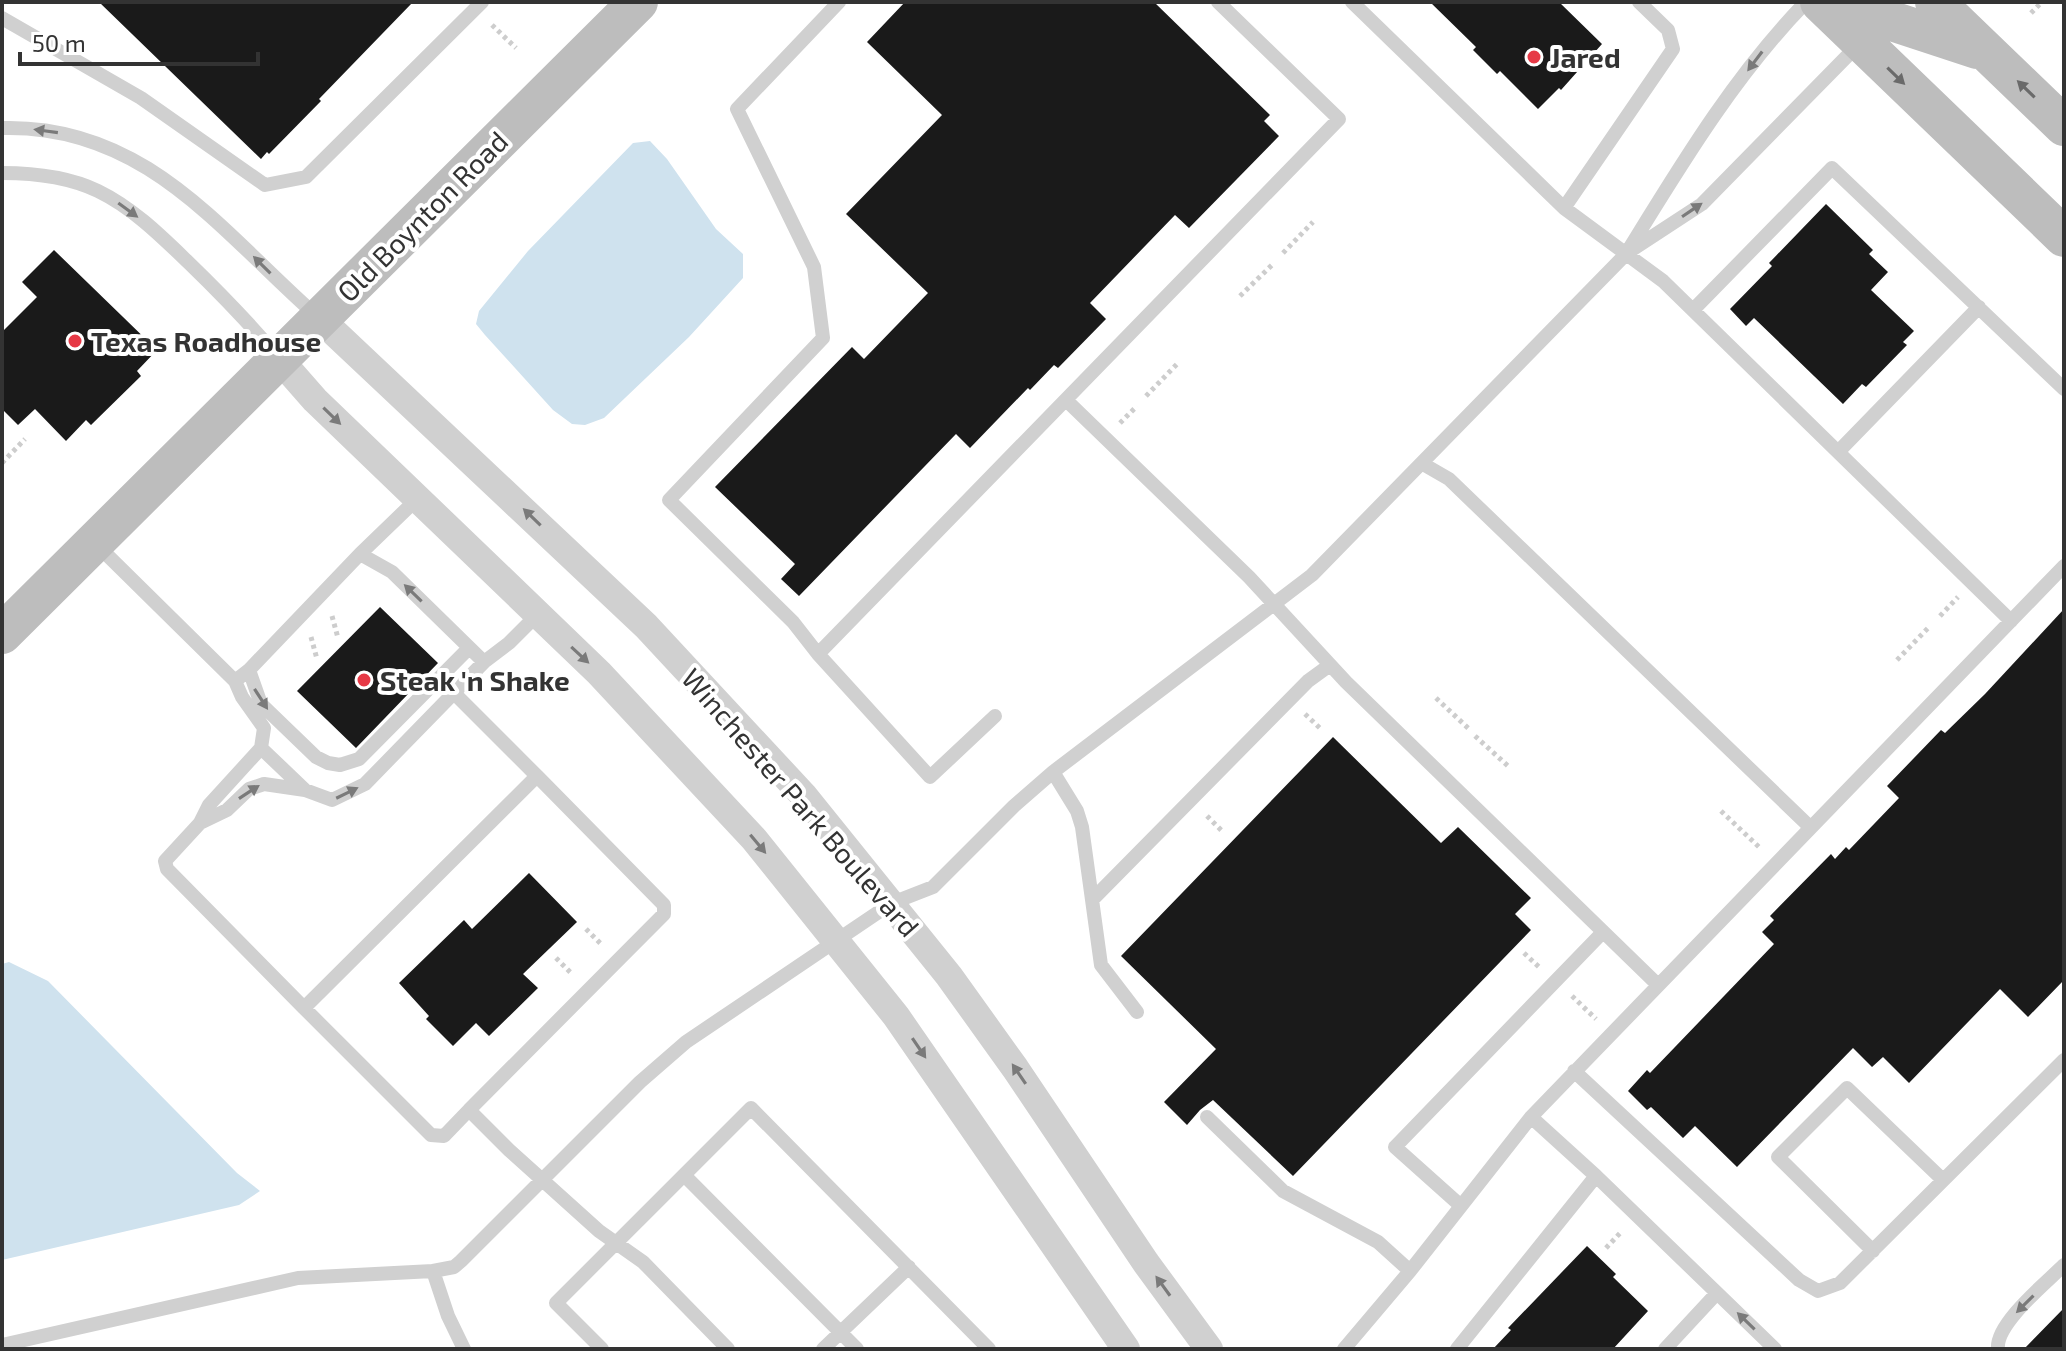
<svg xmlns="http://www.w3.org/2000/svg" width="2066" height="1351" font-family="'Exo 2',sans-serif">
<rect width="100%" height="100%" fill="#fff"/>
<path fill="#cfe2ee" d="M 650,141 L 667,159 L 716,229 L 743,254 L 743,278 L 689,337 L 604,418 L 585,425 L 572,424 L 553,410 L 485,335 L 476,324 L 479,311 L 528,251 L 633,143 Z
M 9,962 L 48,981 L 237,1173 L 260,1191 L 239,1205 L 2,1260 L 2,964 Z"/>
<path fill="#1a1a1a" d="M 99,2 L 413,2 L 319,99 L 321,101 L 269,154 L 267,152 L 261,159 Z
M 905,2 L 1154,2 L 1270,115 L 1264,121 L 1279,136 L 1189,228 L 1175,215 L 1090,303 L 1106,319 L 1058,368 L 1054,365 L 1030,390 L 1028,388 L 970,448 L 956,434 L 799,596 L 781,579 L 795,564 L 715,487 L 852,347 L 864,359 L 928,293 L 846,214 L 942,115 L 867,42 Z
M 1430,2 L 1559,2 L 1602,44 L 1561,90 L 1559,88 L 1538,109 L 1500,71 L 1497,74 L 1473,50 L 1476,47 Z
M 1826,204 L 1873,250 L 1869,254 L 1888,272 L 1871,290 L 1914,331 L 1903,342 L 1907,345 L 1866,387 L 1862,384 L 1843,404 L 1754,318 L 1746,326 L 1730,309 L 1772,266 L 1769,263 Z
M 54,250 L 157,350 L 137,371 L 141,376 L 91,425 L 86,420 L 66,441 L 35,409 L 18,425 L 2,409 L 2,332 L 37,297 L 22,282 Z
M 380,607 L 438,663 L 356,748 L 297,691 Z
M 2064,609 L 2064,980 L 2028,1017 L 2000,989 L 1909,1083 L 1883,1057 L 1872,1067 L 1853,1048 L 1737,1167 L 1695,1126 L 1683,1138 L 1651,1107 L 1647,1110 L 1628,1091 L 1647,1070 L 1650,1073 L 1774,944 L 1762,932 L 1774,920 L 1770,916 L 1831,854 L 1835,859 L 1846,847 L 1849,850 L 1899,798 L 1887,786 L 1941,730 L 1945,733 L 1985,694 Z
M 1333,737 L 1441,843 L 1458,827 L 1531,898 L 1515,914 L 1531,930 L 1293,1176 L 1213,1100 L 1200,1110 L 1187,1125 L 1164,1102 L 1216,1049 L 1121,956 Z
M 529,873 L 577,922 L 523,974 L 538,988 L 489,1036 L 476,1023 L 453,1046 L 426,1019 L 429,1016 L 399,983 L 464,920 L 472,929 Z
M 1587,1246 L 1616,1274 L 1613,1277 L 1648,1311 L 1613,1349 L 1493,1349 L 1511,1330 L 1508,1328 Z
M 2064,1308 L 2064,1349 L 2024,1349 Z"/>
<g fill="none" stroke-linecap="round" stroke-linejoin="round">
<path stroke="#cdcdcd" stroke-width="5" stroke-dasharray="4 4" stroke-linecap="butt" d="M 2031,13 L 2042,2
M 492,25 L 516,48
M 1283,253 L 1313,222
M 1240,296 L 1273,264
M 1146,396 L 1178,363
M 1120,423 L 1137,406
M 2,463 L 25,439
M 332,616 L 338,638
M 1940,616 L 1958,597
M 311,637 L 317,659
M 1897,660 L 1930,626
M 1436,698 L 1469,729
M 1305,714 L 1322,730
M 1475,736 L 1508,766
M 1721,811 L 1760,848
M 1207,816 L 1223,832
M 586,929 L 602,945
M 1524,953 L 1540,968
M 556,958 L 572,974
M 1572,996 L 1596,1019
M 1606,1248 L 1622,1231"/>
<path stroke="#d0d0d0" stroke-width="14" d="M 1352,2 L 1564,208 L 1663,281 L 2011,621
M 2,18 L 141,98 L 265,185 L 306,177 L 482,2
M 2,128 C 146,124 221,232 319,318
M 2,173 C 33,173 69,177 98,191 C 133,208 161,236 189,263 C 220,293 249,323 277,356
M 1564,208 L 1673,49 L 1668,30 L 1639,2
M 1629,249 C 1682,163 1735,75 1806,2
M 1693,310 L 1832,168 L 2064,389
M 1066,400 L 1249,577 L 1346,682 L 1658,985
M 1838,452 L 1979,307
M 1423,464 L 1449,479 L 1810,827
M 95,543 L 235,681 L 242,697 L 264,728 L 261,748 L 209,805 L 200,823
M 360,554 L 417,499
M 818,654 L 793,622 L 669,500 L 823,338 L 814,267 L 737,109 L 839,2
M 249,670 L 261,704 L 316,757 L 328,763 L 340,765 L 359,759 L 469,648
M 235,681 L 249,670 L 360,554 L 392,572 L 484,662
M 454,693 L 537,776
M 995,716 L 930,777 L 818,654 L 1339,119 L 1218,2
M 261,748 L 305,790 L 332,800 L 365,784 L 484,662 L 509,643 L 537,615
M 1053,772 L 1077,811 L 1082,827 L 1101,965 L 1137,1012
M 305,790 L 264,784 L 249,789 L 227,810 L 200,823 L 165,861 L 167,869 L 304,1008 L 537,776 L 664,905 L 664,914 L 469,1110 L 509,1150 L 599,1231 L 643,1262 L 728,1349
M 1092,900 L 1308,681 L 1330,665
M 304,1008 L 431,1135 L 444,1136 L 469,1110
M 1574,1071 L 1799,1280 L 1818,1291 L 1840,1283 L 2064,1060
M 1207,1117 L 1283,1191 L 1378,1242 L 1410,1271
M 1531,1117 L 1596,1176 L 1775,1349
M 684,1175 L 857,1349
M 1461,1206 L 1395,1147 L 1603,932
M 1873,1251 L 1778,1157 L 1847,1088 L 1943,1180
M 433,1271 L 454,1267 L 461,1261 L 640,1082 L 686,1042 L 892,903 L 933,887 L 1014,806 L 1053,772 L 1312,575 L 1627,253 L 1702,204 L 1861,42
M 2,1345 L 298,1278 L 433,1271 L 448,1316 L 464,1349
M 602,1349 L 556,1303 L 751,1108 L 989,1349
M 823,1349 L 909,1267
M 1344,1349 L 1410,1271 L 1531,1117 L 2064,566
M 1457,1349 L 1596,1176
M 1665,1349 L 1717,1293
M 1998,1349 C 1995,1324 2046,1283 2064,1265"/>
<path stroke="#d0d0d0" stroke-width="28" d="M 319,318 L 646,626 L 804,796 L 949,976 L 1015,1068 L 1146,1263 L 1209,1349
M 279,359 L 315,400 L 599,673 L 754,839 L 896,1016 L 1126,1349"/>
<path stroke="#bdbdbd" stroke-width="40" d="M 1820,2 L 2064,237
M 1834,2 L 1977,49
M 1935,2 L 2064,126
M 2,634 L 638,2"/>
</g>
<defs><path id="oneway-solid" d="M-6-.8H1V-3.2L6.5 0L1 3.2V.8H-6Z" transform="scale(2)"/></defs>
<g fill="#7a7a7a">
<use href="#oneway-solid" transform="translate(1755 61) rotate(127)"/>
<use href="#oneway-solid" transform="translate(46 131) rotate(-172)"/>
<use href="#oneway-solid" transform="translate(128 210) rotate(36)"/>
<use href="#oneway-solid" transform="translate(1692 210) rotate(-34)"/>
<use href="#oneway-solid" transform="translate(262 265) rotate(-135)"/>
<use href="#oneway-solid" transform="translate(332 416) rotate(44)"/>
<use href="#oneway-solid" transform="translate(532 517) rotate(-136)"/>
<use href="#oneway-solid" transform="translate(413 593) rotate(-136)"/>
<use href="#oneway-solid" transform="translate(580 655) rotate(43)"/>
<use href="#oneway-solid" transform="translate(261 699) rotate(57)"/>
<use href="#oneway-solid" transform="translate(249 792) rotate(-33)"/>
<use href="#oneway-solid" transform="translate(347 793) rotate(-26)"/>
<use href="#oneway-solid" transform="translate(758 844) rotate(50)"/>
<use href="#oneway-solid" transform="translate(919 1048) rotate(56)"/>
<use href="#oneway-solid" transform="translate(1019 1074) rotate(-124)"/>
<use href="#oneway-solid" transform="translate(1163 1286) rotate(-126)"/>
<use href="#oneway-solid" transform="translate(2025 1304) rotate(135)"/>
<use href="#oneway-solid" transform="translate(1746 1321) rotate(-136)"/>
</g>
<g fill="#6a6a6a">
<use href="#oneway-solid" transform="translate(1896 76) rotate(44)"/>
<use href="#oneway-solid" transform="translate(2026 89) rotate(-136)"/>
</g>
<g fill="#e63946" stroke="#fff" stroke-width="3">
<circle cx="1534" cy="57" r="8"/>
<circle cx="75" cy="341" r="8"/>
<circle cx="364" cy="680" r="8"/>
</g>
<g text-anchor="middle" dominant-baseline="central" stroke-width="8" stroke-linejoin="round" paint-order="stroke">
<g font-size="28" font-weight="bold" fill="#333" stroke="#fff" text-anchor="start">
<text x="1550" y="57">Jared</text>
<text x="91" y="341">Texas Roadhouse</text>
<text x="380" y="680">Steak 'n Shake</text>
</g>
<g font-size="28" fill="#333" stroke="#fff">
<text transform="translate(422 216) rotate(-45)">Old Boynton Road</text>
<text transform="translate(801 802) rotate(49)">Winchester Park Boulevard</text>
</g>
</g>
<rect width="2066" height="1351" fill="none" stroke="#333333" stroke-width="8"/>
<path d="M20 52v12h238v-12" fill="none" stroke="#333333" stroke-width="4"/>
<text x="32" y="52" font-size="24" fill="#333333" stroke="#ffffff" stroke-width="6" paint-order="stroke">50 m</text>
</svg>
